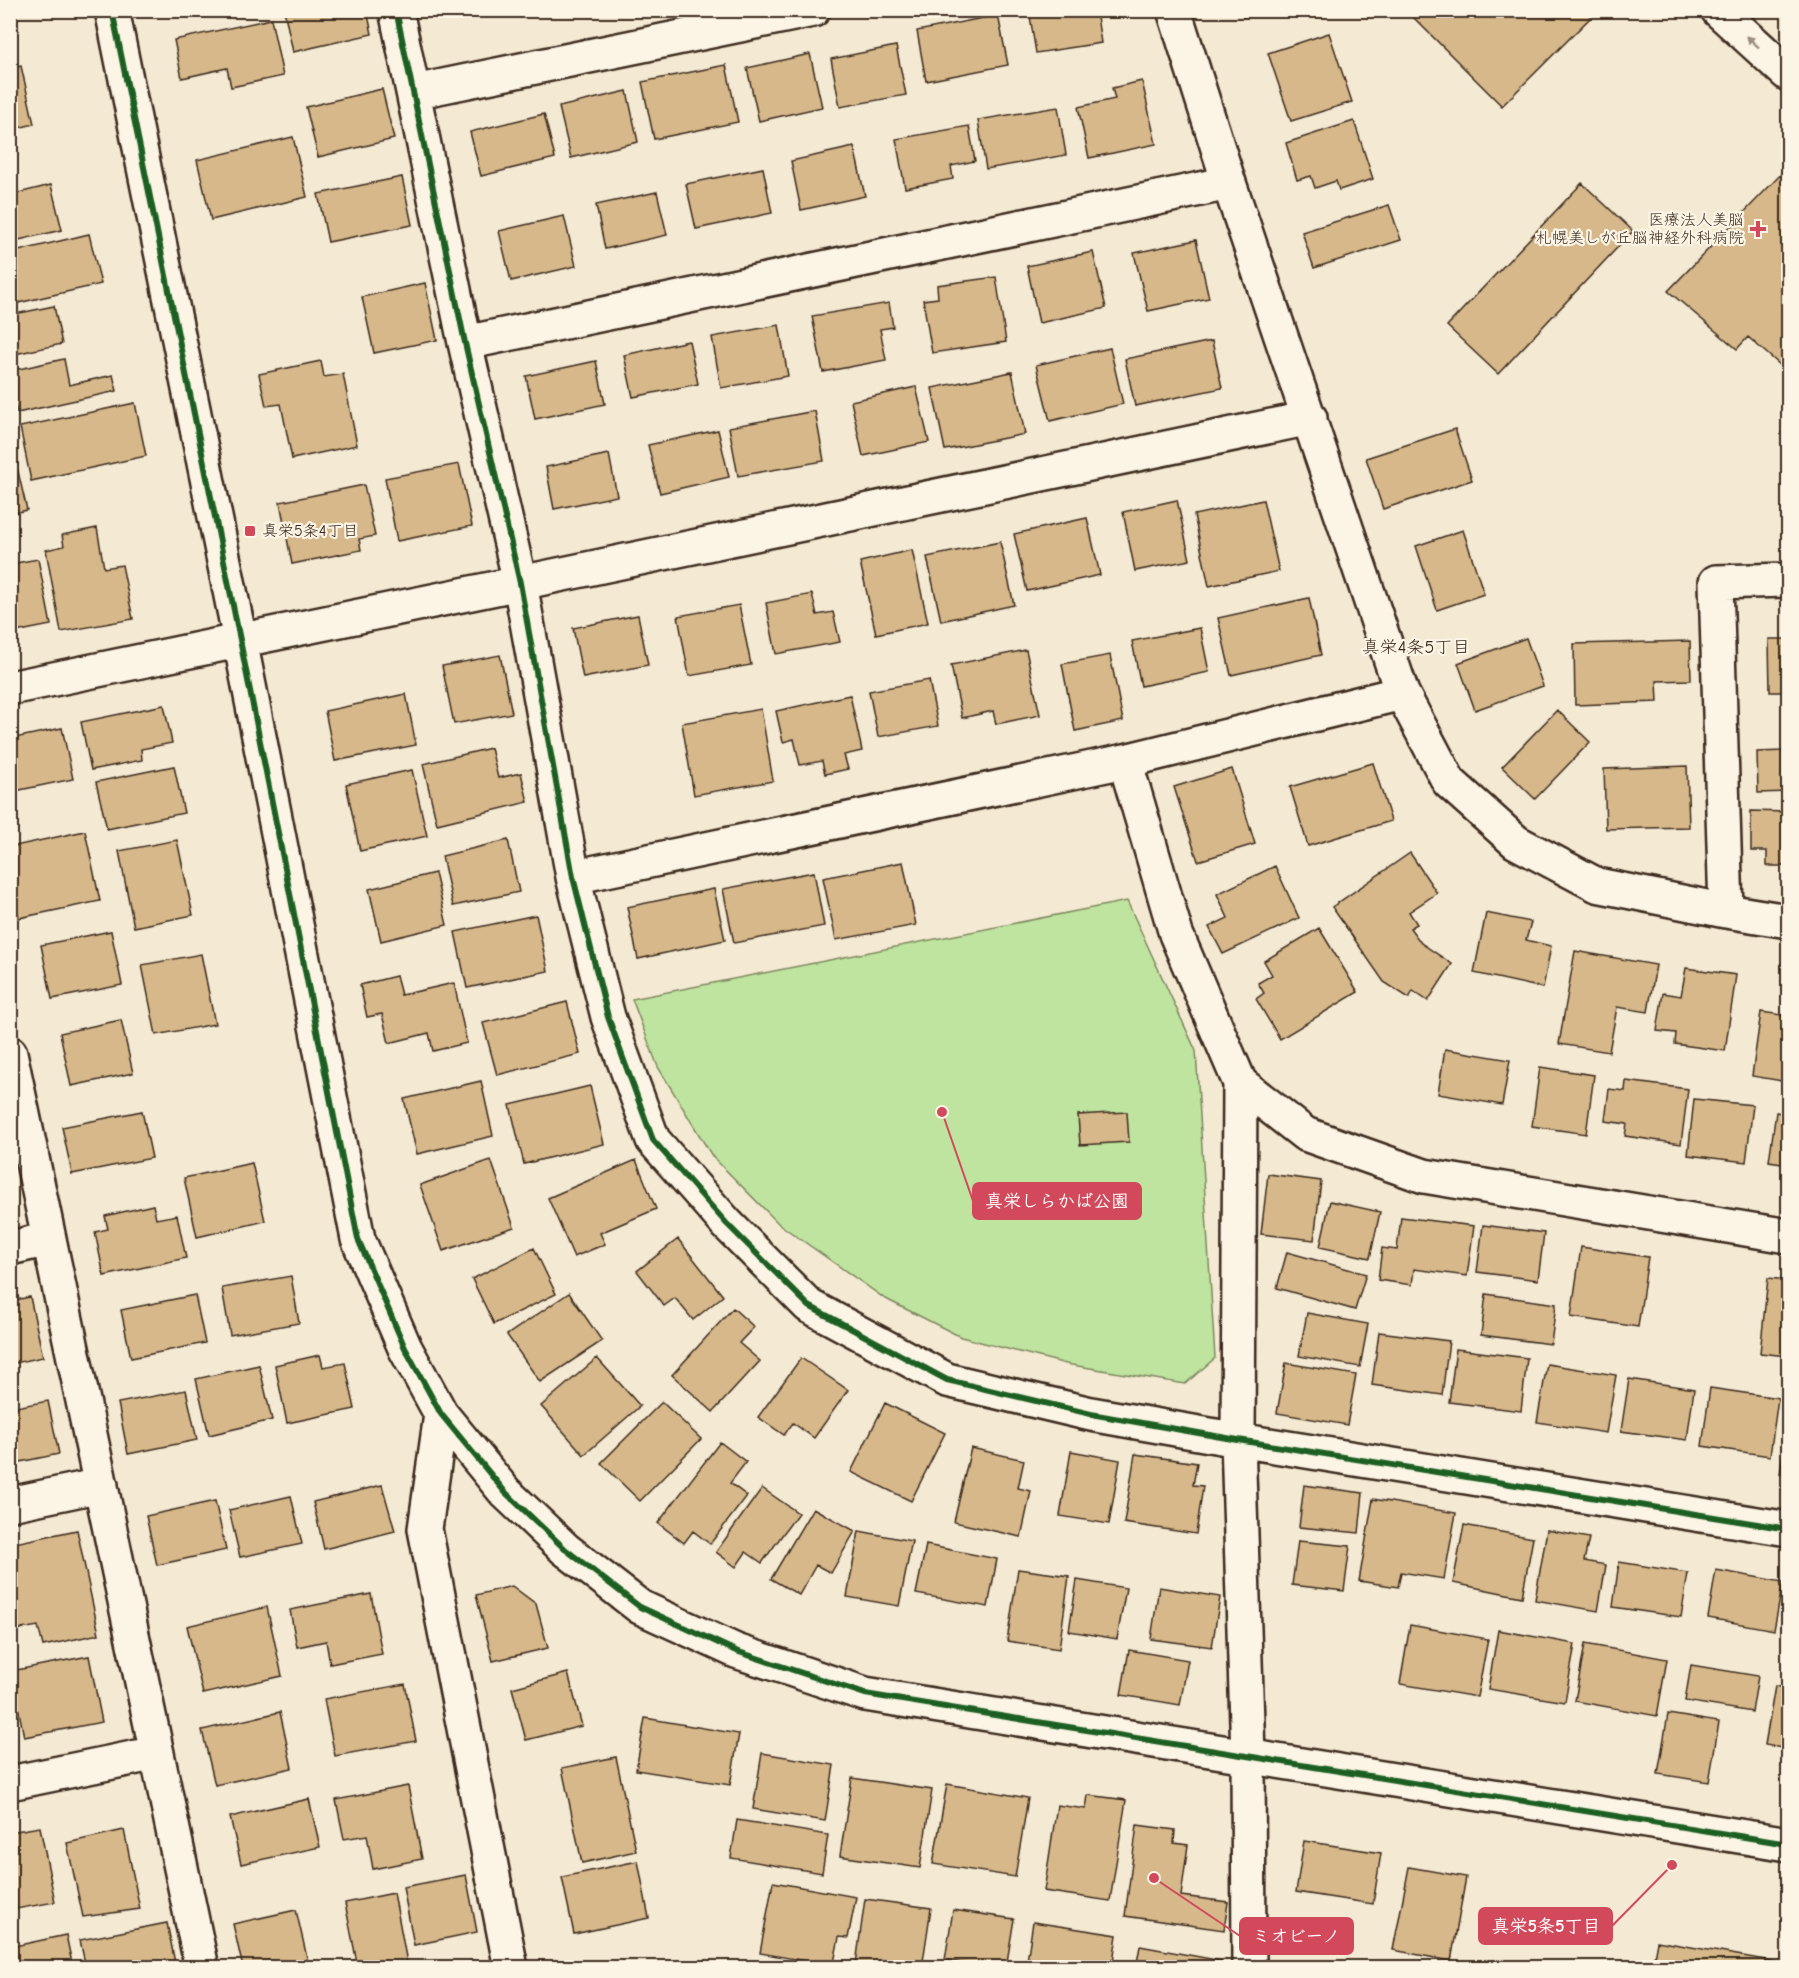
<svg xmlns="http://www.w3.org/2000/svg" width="1799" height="1978" font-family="'Comic Neue','Klee One',sans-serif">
<rect width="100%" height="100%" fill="#f4e9d3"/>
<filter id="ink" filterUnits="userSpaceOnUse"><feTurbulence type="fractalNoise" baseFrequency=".0167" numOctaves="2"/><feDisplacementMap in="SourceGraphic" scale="12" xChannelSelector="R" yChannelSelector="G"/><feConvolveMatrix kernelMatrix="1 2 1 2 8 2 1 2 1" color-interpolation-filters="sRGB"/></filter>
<g filter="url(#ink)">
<path fill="#bfe49f" stroke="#7d875e" stroke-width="1.5" d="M 1127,901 L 1196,1051 L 1215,1358 L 1185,1384 L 1066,1364 L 961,1337 L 884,1298 L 779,1224 L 712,1156 L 658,1067 L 632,999 Z"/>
<path fill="#d6b88a" stroke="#3b2a1e" stroke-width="1.5" d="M 284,10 L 367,10 L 372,34 L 293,52 Z
M 443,10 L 464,10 L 444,15 Z
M 1029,10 L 1096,10 L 1101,43 L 1036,53 Z
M 1241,10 L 1269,10 L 1243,17 Z
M 1406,10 L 1598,10 L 1502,106 Z
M 998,15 L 1008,65 L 926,81 L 917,31 Z
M 271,19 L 283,76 L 231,87 L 227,68 L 182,78 L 174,40 Z
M 1329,33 L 1352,102 L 1291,121 L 1268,53 Z
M 896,46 L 906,95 L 840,107 L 831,59 Z
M 810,54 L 822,107 L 759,121 L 747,68 Z
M 726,65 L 738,122 L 654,139 L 642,82 Z
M 21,66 L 34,124 L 10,130 L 10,68 Z
M 1142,81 L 1156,144 L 1089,158 L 1078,107 L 1115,99 L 1112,88 Z
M 382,89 L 394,139 L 318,157 L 306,107 Z
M 627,91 L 638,142 L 571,158 L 559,107 Z
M 1058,107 L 1066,155 L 986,169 L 978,120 Z
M 544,114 L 555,158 L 481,176 L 470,132 Z
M 1354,121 L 1373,179 L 1339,190 L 1336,181 L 1315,188 L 1311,176 L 1297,180 L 1286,143 Z
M 969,126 L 975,161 L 951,166 L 953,179 L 905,188 L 896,139 Z
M 293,137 L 307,197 L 211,220 L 197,160 Z
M 854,147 L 865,196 L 801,210 L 791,161 Z
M 1788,167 L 1788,372 L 1748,337 L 1737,349 L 1668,291 Z
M 763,168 L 772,213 L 696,229 L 686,184 Z
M 402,177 L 412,225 L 328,242 L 318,194 Z
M 1582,183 L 1633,231 L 1498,374 L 1447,326 Z
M 51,185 L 62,230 L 10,242 L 10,195 Z
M 657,192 L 667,235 L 605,249 L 596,205 Z
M 1389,205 L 1401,240 L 1314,268 L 1302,232 Z
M 564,216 L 576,266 L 511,281 L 499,231 Z
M 89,234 L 101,284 L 18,303 L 10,272 L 10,253 Z
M 1196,240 L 1209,298 L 1148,311 L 1134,253 Z
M 1093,252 L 1106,308 L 1039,323 L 1027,266 Z
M 996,277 L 1006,342 L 932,353 L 923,300 L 938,298 L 937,285 Z
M 425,283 L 437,340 L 374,353 L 362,297 Z
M 889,303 L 893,327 L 880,329 L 886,360 L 823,372 L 812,316 Z
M 54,306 L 62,344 L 10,355 L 10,315 Z
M 779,325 L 788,376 L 721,388 L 712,337 Z
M 689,341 L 698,384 L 633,397 L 624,355 Z
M 1212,341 L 1222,388 L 1135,406 L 1125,359 Z
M 1110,348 L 1123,404 L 1050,421 L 1036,365 Z
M 64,359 L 69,385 L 113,375 L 117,391 L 17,413 L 10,383 L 10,371 Z
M 321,361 L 324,377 L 343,374 L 357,445 L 292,459 L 281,404 L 266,406 L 259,374 Z
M 596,361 L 605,404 L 535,419 L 526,376 Z
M 1012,372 L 1025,434 L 945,450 L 932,388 Z
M 916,387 L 929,442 L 863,456 L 851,401 Z
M 135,403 L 146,456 L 31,481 L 20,427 Z
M 815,411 L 824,461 L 738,476 L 729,427 Z
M 1455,429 L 1472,480 L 1383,509 L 1366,458 Z
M 718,430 L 729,477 L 660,493 L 648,445 Z
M 609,454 L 617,496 L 554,509 L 546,467 Z
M 16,463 L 27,510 L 10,514 L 10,464 Z
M 459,464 L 472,526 L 397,541 L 385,478 Z
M 364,485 L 375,536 L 359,539 L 361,550 L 292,564 L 280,502 Z
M 1177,500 L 1190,560 L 1135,571 L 1123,512 Z
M 1263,500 L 1279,571 L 1209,586 L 1194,515 Z
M 1087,518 L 1100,575 L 1027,591 L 1014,534 Z
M 97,528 L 104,568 L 122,565 L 133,619 L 61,632 L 46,550 L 64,546 L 62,535 Z
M 1463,530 L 1484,594 L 1437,610 L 1416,546 Z
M 1000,542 L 1014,605 L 941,621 L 927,557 Z
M 912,550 L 928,623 L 876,634 L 860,562 Z
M 38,559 L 51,625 L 10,633 L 10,564 Z
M 812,594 L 817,615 L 833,612 L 840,642 L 776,654 L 766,603 Z
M 1309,598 L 1321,655 L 1231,675 L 1218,618 Z
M 739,605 L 751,665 L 689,676 L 678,616 Z
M 638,615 L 648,665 L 583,678 L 573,628 Z
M 1200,628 L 1209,672 L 1141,686 L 1132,641 Z
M 1526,638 L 1543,686 L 1475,710 L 1458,663 Z
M 1769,639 L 1788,639 L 1788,692 L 1770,692 Z
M 1690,641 L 1691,680 L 1657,681 L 1658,702 L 1575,705 L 1574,644 Z
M 1026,650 L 1040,715 L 996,724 L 993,711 L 962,718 L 951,665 Z
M 500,655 L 512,713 L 454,724 L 442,666 Z
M 1110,655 L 1123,721 L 1075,731 L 1062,664 Z
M 929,680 L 938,726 L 878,737 L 869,691 Z
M 406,694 L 416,745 L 335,761 L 325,711 Z
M 850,695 L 862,751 L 844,755 L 848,769 L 825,774 L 822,761 L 800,765 L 794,739 L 783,742 L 776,711 Z
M 164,705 L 172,743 L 141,749 L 142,760 L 91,770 L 81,722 Z
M 761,709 L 773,781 L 694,795 L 682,723 Z
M 1557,710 L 1590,742 L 1535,799 L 1502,767 Z
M 1784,724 L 1788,724 L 1788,792 L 1758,793 L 1757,752 L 1784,751 Z
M 62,728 L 73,779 L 10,792 L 10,739 Z
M 491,748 L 498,778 L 521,773 L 528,802 L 437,824 L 423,764 Z
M 1373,763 L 1391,821 L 1308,846 L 1290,787 Z
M 174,766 L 184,813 L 107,829 L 96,782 Z
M 1687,766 L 1689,827 L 1606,829 L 1604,769 Z
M 1232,769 L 1255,844 L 1198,861 L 1174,787 Z
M 412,770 L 427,836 L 360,851 L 346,784 Z
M 1751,811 L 1788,812 L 1788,866 L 1767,866 L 1767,851 L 1751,851 Z
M 85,831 L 100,901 L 19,918 L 10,880 L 10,847 Z
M 177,840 L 193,915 L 134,927 L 119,851 Z
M 508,840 L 519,892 L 453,906 L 442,856 Z
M 1410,853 L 1437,893 L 1409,912 L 1417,924 L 1410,928 L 1421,943 L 1452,964 L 1428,1001 L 1413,991 L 1409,998 L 1384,982 L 1332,907 Z
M 903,862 L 916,925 L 836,940 L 823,878 Z
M 1275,866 L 1299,918 L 1223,954 L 1209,927 L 1228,918 L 1217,894 Z
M 814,872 L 824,926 L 734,943 L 723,889 Z
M 435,873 L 447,925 L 381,941 L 369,889 Z
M 714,889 L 725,940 L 638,959 L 627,907 Z
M 1486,913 L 1531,922 L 1526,940 L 1551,946 L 1543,988 L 1474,973 Z
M 536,915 L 548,971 L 467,988 L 455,932 Z
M 1319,928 L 1358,992 L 1280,1039 L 1256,999 L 1264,993 L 1258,983 L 1272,975 L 1264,961 Z
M 111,931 L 122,985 L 52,999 L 41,945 Z
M 1575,951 L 1656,965 L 1648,1012 L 1617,1007 L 1609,1052 L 1559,1044 Z
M 201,954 L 215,1024 L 156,1035 L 142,965 Z
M 1686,968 L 1736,975 L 1725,1051 L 1675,1044 L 1676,1033 L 1657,1031 L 1663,993 L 1681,996 Z
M 396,976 L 401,995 L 454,983 L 467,1043 L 433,1051 L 429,1033 L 389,1043 L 382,1014 L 367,1017 L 360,985 Z
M 567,1002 L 580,1054 L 497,1075 L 483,1023 Z
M 1761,1012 L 1788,1016 L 1788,1082 L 1752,1076 Z
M 121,1020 L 133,1073 L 71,1086 L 60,1033 Z
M 1445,1049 L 1510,1060 L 1502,1105 L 1438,1094 Z
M 1540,1067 L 1594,1075 L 1586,1134 L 1532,1126 Z
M 481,1081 L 493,1136 L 417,1154 L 404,1099 Z
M 1626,1081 L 1688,1089 L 1681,1144 L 1625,1136 L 1627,1124 L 1605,1121 L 1609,1089 L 1625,1091 Z
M 590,1086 L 604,1144 L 524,1164 L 510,1105 Z
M 1694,1099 L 1753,1105 L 1746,1162 L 1688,1155 Z
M 142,1111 L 152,1158 L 72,1174 L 62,1127 Z
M 1127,1112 L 1129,1142 L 1080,1145 L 1078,1115 Z
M 1776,1112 L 1788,1114 L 1788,1164 L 1769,1161 Z
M 491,1160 L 514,1227 L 443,1251 L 420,1185 Z
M 636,1160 L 656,1209 L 600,1233 L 605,1244 L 574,1257 L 548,1198 Z
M 252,1163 L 265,1221 L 197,1237 L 184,1178 Z
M 1268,1174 L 1321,1181 L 1314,1240 L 1261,1234 Z
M 1330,1201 L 1380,1212 L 1370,1258 L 1320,1247 Z
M 153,1205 L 156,1219 L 177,1215 L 186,1258 L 104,1276 L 95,1232 L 108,1229 L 105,1216 Z
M 1401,1217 L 1474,1226 L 1467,1276 L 1414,1269 L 1412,1285 L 1378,1280 L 1382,1248 L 1397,1250 Z
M 1483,1225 L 1544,1233 L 1538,1280 L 1477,1272 Z
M 678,1239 L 723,1296 L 693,1320 L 675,1298 L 664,1306 L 637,1271 Z
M 1581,1247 L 1648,1257 L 1638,1327 L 1571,1317 Z
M 534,1248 L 556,1294 L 494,1324 L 472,1279 Z
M 1287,1252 L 1366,1274 L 1355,1310 L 1277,1288 Z
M 291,1276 L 299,1323 L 230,1335 L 222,1288 Z
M 1768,1278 L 1788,1280 L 1788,1356 L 1760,1353 Z
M 569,1293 L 602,1341 L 540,1382 L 507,1335 Z
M 1486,1294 L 1556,1304 L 1551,1344 L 1481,1335 Z
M 195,1295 L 205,1343 L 131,1358 L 121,1310 Z
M 30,1297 L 43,1357 L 10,1364 L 10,1301 Z
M 733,1308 L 754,1327 L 739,1343 L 760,1361 L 713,1412 L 672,1375 Z
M 1307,1313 L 1368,1324 L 1360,1367 L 1299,1356 Z
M 1379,1332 L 1449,1341 L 1442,1395 L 1372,1385 Z
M 1456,1349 L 1527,1358 L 1521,1411 L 1449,1402 Z
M 320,1355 L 323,1367 L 345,1363 L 355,1409 L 287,1423 L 275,1365 Z
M 597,1358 L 640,1406 L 584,1455 L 541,1406 Z
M 801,1358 L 848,1390 L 814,1438 L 793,1423 L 784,1435 L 758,1417 Z
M 1286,1363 L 1356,1375 L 1347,1425 L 1277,1413 Z
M 1547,1364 L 1616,1375 L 1606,1433 L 1537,1422 Z
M 259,1365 L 272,1420 L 209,1435 L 196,1379 Z
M 1629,1379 L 1694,1389 L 1687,1440 L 1621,1431 Z
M 1710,1388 L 1778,1398 L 1770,1456 L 1702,1446 Z
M 186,1390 L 197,1440 L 128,1454 L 118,1403 Z
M 48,1401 L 59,1454 L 10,1464 L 10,1408 Z
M 662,1402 L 701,1439 L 640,1501 L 601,1463 Z
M 885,1403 L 945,1433 L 911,1501 L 851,1472 Z
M 1788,1417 L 1788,1475 L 1780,1474 Z
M 720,1442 L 746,1462 L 730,1483 L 747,1496 L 710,1544 L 693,1531 L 684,1543 L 658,1523 Z
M 971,1448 L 1024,1460 L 1018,1488 L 1031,1491 L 1021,1537 L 954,1522 Z
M 1071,1451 L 1120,1460 L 1109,1524 L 1060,1516 Z
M 1135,1454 L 1197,1463 L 1193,1485 L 1203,1486 L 1196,1534 L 1124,1523 Z
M 382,1485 L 395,1531 L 324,1549 L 313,1502 Z
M 1304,1485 L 1363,1493 L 1359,1533 L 1299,1527 Z
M 762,1488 L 798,1513 L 762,1563 L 746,1552 L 736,1567 L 716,1552 Z
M 291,1496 L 302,1544 L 240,1557 L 229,1510 Z
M 1373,1499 L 1456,1513 L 1444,1579 L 1401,1572 L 1398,1587 L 1359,1581 Z
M 215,1501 L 226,1550 L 157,1565 L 146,1516 Z
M 813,1508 L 855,1531 L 831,1573 L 816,1565 L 799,1595 L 771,1579 Z
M 1464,1525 L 1533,1538 L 1522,1597 L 1453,1583 Z
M 77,1530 L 99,1634 L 43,1646 L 38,1626 L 10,1631 L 10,1544 Z
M 1547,1530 L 1589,1538 L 1584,1561 L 1606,1565 L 1598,1611 L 1535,1600 Z
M 859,1531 L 912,1541 L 899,1606 L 847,1597 Z
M 1298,1541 L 1350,1546 L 1344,1591 L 1292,1585 Z
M 926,1545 L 997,1559 L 988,1607 L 916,1594 Z
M 1619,1562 L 1688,1573 L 1681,1617 L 1613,1607 Z
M 1018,1569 L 1069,1576 L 1059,1649 L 1007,1641 Z
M 1716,1570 L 1783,1582 L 1774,1630 L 1708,1618 Z
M 1077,1580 L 1126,1588 L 1117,1639 L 1069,1631 Z
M 512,1586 L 536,1604 L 548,1648 L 493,1661 L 476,1595 Z
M 1159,1587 L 1220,1597 L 1212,1647 L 1151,1639 Z
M 371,1594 L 382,1654 L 330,1664 L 326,1641 L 297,1647 L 290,1610 Z
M 1788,1601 L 1788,1633 L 1784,1632 Z
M 267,1607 L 282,1676 L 203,1694 L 187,1626 Z
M 1410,1625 L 1488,1639 L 1477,1697 L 1400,1684 Z
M 1498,1630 L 1575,1644 L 1565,1702 L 1488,1689 Z
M 1585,1644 L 1667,1659 L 1657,1716 L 1575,1701 Z
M 1129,1650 L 1188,1660 L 1180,1705 L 1121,1695 Z
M 89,1656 L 102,1722 L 24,1737 L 11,1671 Z
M 1691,1665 L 1758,1676 L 1752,1712 L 1685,1701 Z
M 568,1673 L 582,1726 L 526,1740 L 512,1688 Z
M 405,1684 L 416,1741 L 335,1756 L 324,1699 Z
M 1775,1686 L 1788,1689 L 1788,1749 L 1765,1745 Z
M 280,1712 L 292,1768 L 215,1785 L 202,1730 Z
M 1668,1714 L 1719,1722 L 1709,1782 L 1658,1774 Z
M 645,1718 L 739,1734 L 730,1785 L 636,1770 Z
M 762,1753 L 834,1765 L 825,1821 L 753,1809 Z
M 616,1757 L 636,1851 L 582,1863 L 562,1768 Z
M 852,1778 L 932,1790 L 920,1868 L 840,1856 Z
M 947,1784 L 1028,1798 L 1015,1877 L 933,1864 Z
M 408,1786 L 422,1859 L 373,1869 L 367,1835 L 344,1839 L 336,1800 Z
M 1088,1795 L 1126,1800 L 1110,1901 L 1044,1891 L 1057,1805 L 1086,1809 Z
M 309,1799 L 320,1847 L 241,1864 L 230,1817 Z
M 737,1820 L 828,1835 L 822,1873 L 731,1858 Z
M 1137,1825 L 1175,1830 L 1174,1843 L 1188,1845 L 1181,1896 L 1228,1902 L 1224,1930 L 1125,1916 Z
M 40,1827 L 55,1902 L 16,1909 L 13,1895 L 10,1896 L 10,1832 Z
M 124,1830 L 140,1909 L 83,1917 L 67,1843 Z
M 1304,1841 L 1381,1853 L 1373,1904 L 1296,1892 Z
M 638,1861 L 649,1918 L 574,1934 L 562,1877 Z
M 1409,1867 L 1466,1877 L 1451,1961 L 1393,1950 Z
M 466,1875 L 477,1932 L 414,1945 L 403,1887 Z
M 773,1882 L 856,1897 L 848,1938 L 839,1937 L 833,1968 L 811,1968 L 812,1962 L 760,1953 Z
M 394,1893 L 408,1968 L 358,1968 L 345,1903 Z
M 865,1899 L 931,1908 L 922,1968 L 885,1968 L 856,1964 Z
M 296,1910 L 308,1962 L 281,1968 L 243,1968 L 233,1924 Z
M 953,1910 L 1014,1919 L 1006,1968 L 989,1968 L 945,1960 Z
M 1033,1922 L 1117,1935 L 1112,1968 L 1026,1968 Z
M 167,1923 L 176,1968 L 86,1968 L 80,1940 Z
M 66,1935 L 73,1968 L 10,1968 L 10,1947 Z
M 1657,1941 L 1788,1964 L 1788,1968 L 1652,1968 Z
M 1140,1946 L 1222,1961 L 1220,1968 L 1136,1968 Z"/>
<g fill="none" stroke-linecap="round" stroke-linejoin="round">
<g stroke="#3b2a1e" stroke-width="38">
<path id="minor" d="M 112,10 L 240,640 L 358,1239 L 405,1348 L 441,1414 L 505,1492 L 565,1549 L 640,1607 L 736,1651 L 865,1694 L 1788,1844
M 396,10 L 465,343 L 520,583 L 573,877 L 608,1017 L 653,1140 L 727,1224 L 809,1306 L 947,1380 L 1091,1414 L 1238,1440 L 1788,1529
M 1174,10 L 1229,183 L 1402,693 L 1449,782 L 1516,842 L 1597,885 L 1726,911 L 1788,921
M 414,92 L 813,10
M 465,343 L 1229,183
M 10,688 L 520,583 L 1310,418
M 1125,761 L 1176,934 L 1240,1083 L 1305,1134 L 1424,1176 L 1788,1236
M 573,877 L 1125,761 L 1402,693
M 1726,911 L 1716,582 L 1788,580
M 10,1053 L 202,1968
M 1240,1083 L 1238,1440 L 1248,1755 L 1249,1968
M 10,1248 L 49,1239
M 441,1414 L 425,1529 L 511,1968
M 10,1504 L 101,1485
M 10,1783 L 157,1753"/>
</g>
<g stroke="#3b2a1e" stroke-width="38">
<path id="major" d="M 1718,10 L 1788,74"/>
</g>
<use href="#minor" stroke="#fcf5e5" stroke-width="33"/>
<use href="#major" stroke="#fcf5e5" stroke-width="33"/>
<g stroke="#fcf5e5" stroke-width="10">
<path id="cycleway" d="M 112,10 L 240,640 L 358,1239 L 405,1348 L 441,1414 L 505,1492 L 565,1549 L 640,1607 L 736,1651 L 865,1694 L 1788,1844
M 396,10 L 465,343 L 520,583 L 573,877 L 608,1017 L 653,1140 L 727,1224 L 809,1306 L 947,1380 L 1091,1414 L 1238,1440 L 1788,1529"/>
</g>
<use href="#cycleway" stroke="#1b5e20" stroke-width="6"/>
</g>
<defs><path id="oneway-solid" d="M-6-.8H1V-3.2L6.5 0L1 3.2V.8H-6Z" transform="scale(1.5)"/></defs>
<use fill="#9c9082" href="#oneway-solid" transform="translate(1753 42) rotate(-137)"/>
</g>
<g fill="#d1495b" stroke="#fcf5e5" stroke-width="2">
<path d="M1755 220h6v6h6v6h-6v6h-6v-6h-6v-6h6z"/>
<rect x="244" y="525" width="12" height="12" rx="3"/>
</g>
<g text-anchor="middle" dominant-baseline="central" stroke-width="4.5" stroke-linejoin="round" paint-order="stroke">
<g font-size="16" fill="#3b2a1e" stroke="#fcf5e5" text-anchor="end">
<text x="1744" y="220">医療法人美脳<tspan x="1744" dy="18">札幌美しが丘脳神経外科病院</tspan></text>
<text x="262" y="531" text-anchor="start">真栄5条4丁目</text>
</g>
<g font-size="18" fill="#3b2a1e" stroke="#fcf5e5">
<text x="1416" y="647">真栄4条5丁目</text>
</g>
</g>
<path fill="none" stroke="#d1495b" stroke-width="2" d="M942 1112L973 1201M1672 1865L1612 1926M1154 1878L1240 1936"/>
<g fill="#d1495b" stroke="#fcf5e5" stroke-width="2">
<circle cx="942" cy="1112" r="6"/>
<circle cx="1672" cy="1865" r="6"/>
<circle cx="1154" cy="1878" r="6"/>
</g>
<g fill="#d1495b" stroke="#d1495b" stroke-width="2">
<rect x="973" y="1183" width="168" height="36" rx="6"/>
<rect x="1479" y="1908" width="133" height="36" rx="6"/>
<rect x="1240" y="1918" width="113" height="36" rx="6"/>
</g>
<g font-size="18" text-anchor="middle" font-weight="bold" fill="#fff">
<text x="1057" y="1207">真栄しらかば公園</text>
<text x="1546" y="1932">真栄5条5丁目</text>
<text x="1296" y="1942">ミオビーノ</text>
</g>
<rect width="1799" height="1978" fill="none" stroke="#fcf5e5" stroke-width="36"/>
<rect x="18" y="18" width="1763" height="1942" fill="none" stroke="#3b2a1e" stroke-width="2" filter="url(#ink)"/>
</svg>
